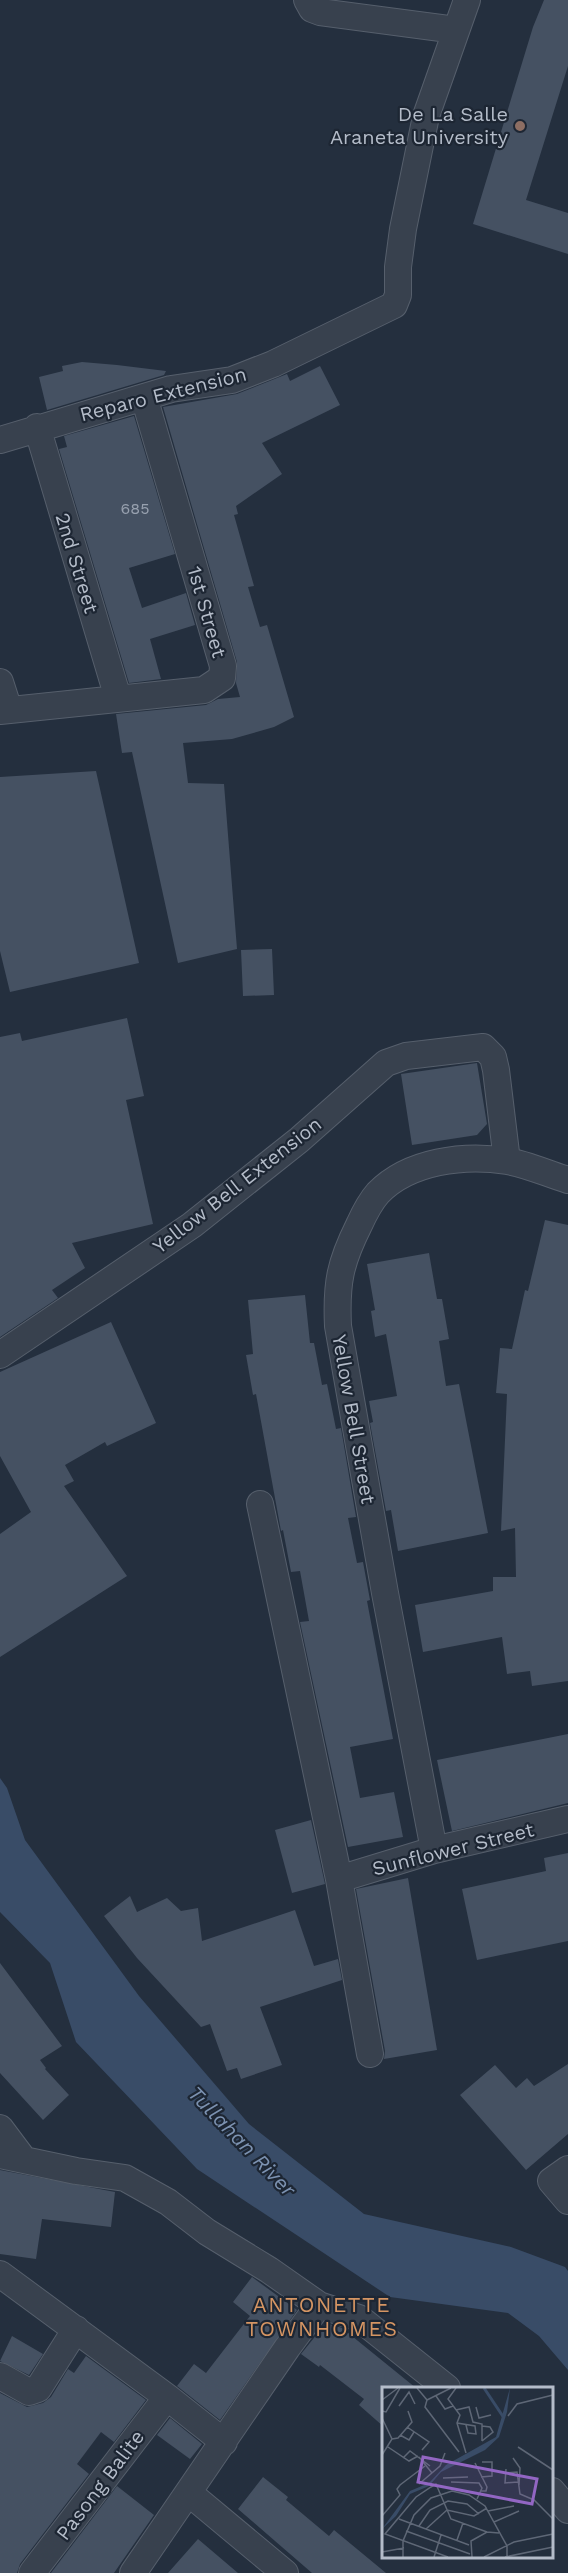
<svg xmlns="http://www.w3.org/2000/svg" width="568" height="2573" font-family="'Work Sans',sans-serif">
<rect width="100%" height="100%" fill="#242f3e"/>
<path fill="#394c67" d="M 0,1778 L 7,1788 L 25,1840 L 139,1996 L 249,2124 L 364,2214 L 511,2247 L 565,2267 L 568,2271 L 568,2370 L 539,2336 L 508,2313 L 390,2297 L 197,2169 L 76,2042 L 50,1963 L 0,1912 Z"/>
<path fill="#455162" d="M 544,0 L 568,0 L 568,66 L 526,200 L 568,213 L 568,254 L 473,224 L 533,27 Z
M 82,362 L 117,365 L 166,371 L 164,375 L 47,410 L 39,377 L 63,371 L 62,366 Z
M 320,366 L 340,405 L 262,443 L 282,474 L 236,506 L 238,514 L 234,515 L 254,586 L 248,587 L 260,627 L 267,625 L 294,717 L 274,727 L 232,739 L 183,743 L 188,783 L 224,784 L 237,949 L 178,963 L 132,752 L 122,753 L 116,714 L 206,705 L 218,699 L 240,697 L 236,683 L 237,662 L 163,407 L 237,394 L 287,374 L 290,381 Z
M 134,416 L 175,554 L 129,568 L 142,608 L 186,593 L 195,625 L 150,639 L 161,679 L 129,683 L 59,449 L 67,447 L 64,436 Z
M 96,771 L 139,963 L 10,992 L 0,951 L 0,777 Z
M 272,949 L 274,995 L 243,996 L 241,950 Z
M 127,1018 L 144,1096 L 126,1100 L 153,1224 L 72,1243 L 85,1268 L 52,1290 L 58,1298 L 0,1337 L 0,1037 L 20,1033 L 22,1041 Z
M 477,1063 L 487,1124 L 477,1135 L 412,1145 L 401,1074 Z
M 545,1220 L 568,1225 L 568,1681 L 532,1686 L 530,1671 L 507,1674 L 502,1637 L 423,1652 L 415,1605 L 493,1591 L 493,1577 L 516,1577 L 515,1528 L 501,1531 L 507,1394 L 496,1393 L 500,1348 L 512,1349 L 525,1290 L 528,1291 Z
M 429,1253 L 437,1299 L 442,1299 L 449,1339 L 439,1341 L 446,1386 L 459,1384 L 488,1533 L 398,1551 L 391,1510 L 386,1511 L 370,1423 L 373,1422 L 369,1401 L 397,1396 L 386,1334 L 375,1337 L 371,1311 L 375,1310 L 367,1264 Z
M 305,1295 L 310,1343 L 314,1343 L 322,1385 L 327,1384 L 336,1429 L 341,1428 L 356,1517 L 348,1518 L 357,1563 L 363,1562 L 370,1600 L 367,1601 L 393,1739 L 350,1747 L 360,1798 L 394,1792 L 403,1837 L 348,1847 L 300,1622 L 309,1621 L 300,1571 L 291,1572 L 283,1530 L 281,1531 L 256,1394 L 253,1395 L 246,1355 L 253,1354 L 248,1300 Z
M 111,1322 L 156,1423 L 107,1446 L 105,1442 L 65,1465 L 74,1481 L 64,1486 L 127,1576 L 0,1657 L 0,1534 L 31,1512 L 0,1456 L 0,1372 Z
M 568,1734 L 568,1803 L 452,1831 L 437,1760 Z
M 311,1820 L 325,1884 L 292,1893 L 275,1830 Z
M 568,1853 L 568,1941 L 477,1960 L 462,1889 L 546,1871 L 544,1858 Z
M 408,1878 L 437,2050 L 384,2059 L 385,2051 L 356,1889 Z
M 130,1896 L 137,1912 L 167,1898 L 181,1911 L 198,1908 L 202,1941 L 295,1910 L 314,1966 L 338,1959 L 342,1980 L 260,2007 L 282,2065 L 241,2079 L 237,2068 L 227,2071 L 210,2024 L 201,2027 L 137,1958 L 104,1916 Z
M 0,1963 L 62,2046 L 40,2060 L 46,2068 L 45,2069 L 69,2095 L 43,2120 L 0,2073 Z
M 568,2064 L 568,2134 L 526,2170 L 460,2095 L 495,2065 L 516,2088 L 527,2078 L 534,2086 Z
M 0,2170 L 115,2192 L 111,2227 L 42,2219 L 36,2259 L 0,2254 Z
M 252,2277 L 297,2310 L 220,2420 L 177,2386 L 194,2364 L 206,2373 L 250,2316 L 233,2302 Z
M 326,2323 L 342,2328 L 416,2388 L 384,2388 L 384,2427 L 359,2405 L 364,2399 L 320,2365 L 319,2367 L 301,2354 Z
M 12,2336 L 43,2354 L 29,2375 L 0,2361 Z
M 86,2356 L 146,2400 L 114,2442 L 101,2432 L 77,2464 L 89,2474 L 20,2564 L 17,2573 L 0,2573 L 0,2393 L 27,2407 L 43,2403 L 51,2397 L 68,2369 L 74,2373 Z
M 170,2418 L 202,2444 L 190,2459 L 157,2435 Z
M 263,2477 L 288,2497 L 286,2500 L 329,2536 L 334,2530 L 386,2573 L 312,2573 L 238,2509 Z
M 117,2486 L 154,2515 L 114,2573 L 51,2573 Z
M 198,2539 L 238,2573 L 168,2573 Z"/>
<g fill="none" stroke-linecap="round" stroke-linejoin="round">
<g stroke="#565f6c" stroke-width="28">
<path id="street" d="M 307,0 L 312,9 L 320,12 L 456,30
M 37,427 L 118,698
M 0,440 L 171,389 L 232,380 L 273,364 L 394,305 L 398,295 L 398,267 L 403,229 L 426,116 L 467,0
M 0,682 L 9,710
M 0,711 L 204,690 L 222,678 L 223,666 L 144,397
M 0,1355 L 192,1225 L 299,1140 L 386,1063 L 406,1056 L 483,1047 L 493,1057 L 496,1070 L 507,1161
M 260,1504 L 339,1879 L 370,2054
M 434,1850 L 385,1593 L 338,1326 C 336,1283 340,1263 359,1225 C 364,1214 370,1202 378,1193 C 409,1161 464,1154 507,1161 C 527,1164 548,1174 568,1180
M 339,1879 L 434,1850 L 568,1819
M 0,2128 L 24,2160
M 0,2155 L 76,2171 L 125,2178 L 168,2202 L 207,2232 L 269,2270 L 319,2305 L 359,2318 L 447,2388
M 568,2169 L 551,2181 L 568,2201
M 0,2274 L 167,2397 L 224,2442
M 0,2376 L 29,2392 L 38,2389 L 76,2329
M 552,2491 L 568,2510
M 189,2493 L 285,2573
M 32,2573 L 167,2397
M 133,2573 L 287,2348 L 319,2305"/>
</g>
<use href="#street" stroke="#38414e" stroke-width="26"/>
</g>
<circle fill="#8d6e63" stroke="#1d2633" stroke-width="2" cx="520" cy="126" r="6"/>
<g text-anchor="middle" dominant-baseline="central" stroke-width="4.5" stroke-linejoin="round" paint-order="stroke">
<g font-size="16" fill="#98a1af">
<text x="135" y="508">685</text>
</g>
<g font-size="20" fill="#b4bcc9" stroke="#1d2633" text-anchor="end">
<text x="508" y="114">De La Salle<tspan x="508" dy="23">Araneta University</tspan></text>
</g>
<g font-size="20" fill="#b4bcc9" stroke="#1d2633">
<text transform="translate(163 394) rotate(-14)">Reparo Extension</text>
<text transform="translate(77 563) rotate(73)">2nd Street</text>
<text transform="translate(207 612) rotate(74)">1st Street</text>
<text transform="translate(237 1185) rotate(-38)">Yellow Bell Extension</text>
<text transform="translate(354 1419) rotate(80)">Yellow Bell Street</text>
<text transform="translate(453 1849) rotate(-14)">Sunflower Street</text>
<text transform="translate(100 2485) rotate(-53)">Pasong Balite</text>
</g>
<g font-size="21" font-style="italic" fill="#7c92b1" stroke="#1d2633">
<text transform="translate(242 2141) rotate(46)">Tullahan River</text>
</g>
<g font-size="21" letter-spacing="1.5" fill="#d59563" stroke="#1d2633">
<text x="322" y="2304">ANTONETTE<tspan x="322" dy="24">TOWNHOMES</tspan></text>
</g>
</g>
<g transform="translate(382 2387)">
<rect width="171" height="171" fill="#242f3e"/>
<path d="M 128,1 L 125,25 L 117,50 L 103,63 L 59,85 L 47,99 L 28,107 L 14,129 L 0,142 L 28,104 L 47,96 L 64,78 L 114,50 Z" fill="#394c67"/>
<path fill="none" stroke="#394c67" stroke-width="3" d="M 102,1 L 122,31"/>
<path fill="none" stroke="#5e6776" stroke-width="1.5" d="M 35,1 L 45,13 L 43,20 L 77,65M 74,1 L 66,12 L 78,28 L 75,36 L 84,66M 54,9 L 63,22 L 71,19M 0,13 L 16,1M 45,13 L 69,1M 17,19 L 27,5 L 33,17M 94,20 L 97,31 L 109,28M 74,23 L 87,20 L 91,35 L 100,37 L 100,54M 0,24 L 4,25 L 18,1M 126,29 L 135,17 L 171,8M 75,36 L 93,39 L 94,47 L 86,46 L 84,38M 100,39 L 108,40 L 111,45 L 100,54M 25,40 L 47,55 L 40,63M 18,48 L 27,53 L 32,45M 10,52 L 16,51 L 30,35 L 26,24M 6,60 L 27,74 L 36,69M 136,60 L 171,83M 0,68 L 10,52 L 0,31M 37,70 L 50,86M 21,71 L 28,64 L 48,79M 131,71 L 138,81 L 137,98M 93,76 L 105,100 L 104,104 L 99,104M 124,82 L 123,96 L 136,95M 123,86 L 135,85 L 138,107 L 152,113 L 171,132M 99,90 L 110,89 L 110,75 L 100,75M 61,91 L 86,90M 69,95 L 97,96 L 100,101 L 95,112M 37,97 L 58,79 L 63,66M 106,124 L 132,119M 0,129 L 18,108 L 15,102 L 18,98 L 43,79M 17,132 L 87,158M 112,135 L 137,124M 37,139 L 48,123 L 66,114 L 85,117 L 97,127M 44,142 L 65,123 L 92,129 L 105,121M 24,144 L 88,167M 75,153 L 81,136M 0,165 L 22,161M 21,170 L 21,154 L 32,128 L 49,111 L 70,104 L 87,108 L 103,119 L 125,159 L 125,170M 52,170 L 59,148M 66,170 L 3,147 L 34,110 L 49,100 L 54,97 L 69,132 L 105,145M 90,170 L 89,154 L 105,145 L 117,146M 102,170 L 132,155 L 171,147M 123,170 L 171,160"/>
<path fill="#9266c3" fill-opacity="0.15" stroke="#9266c3" stroke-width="3" d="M 41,70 L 155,92 L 150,117 L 36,95 Z"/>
<rect width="171" height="171" fill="none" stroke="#b4bcc9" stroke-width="3"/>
</g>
</svg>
